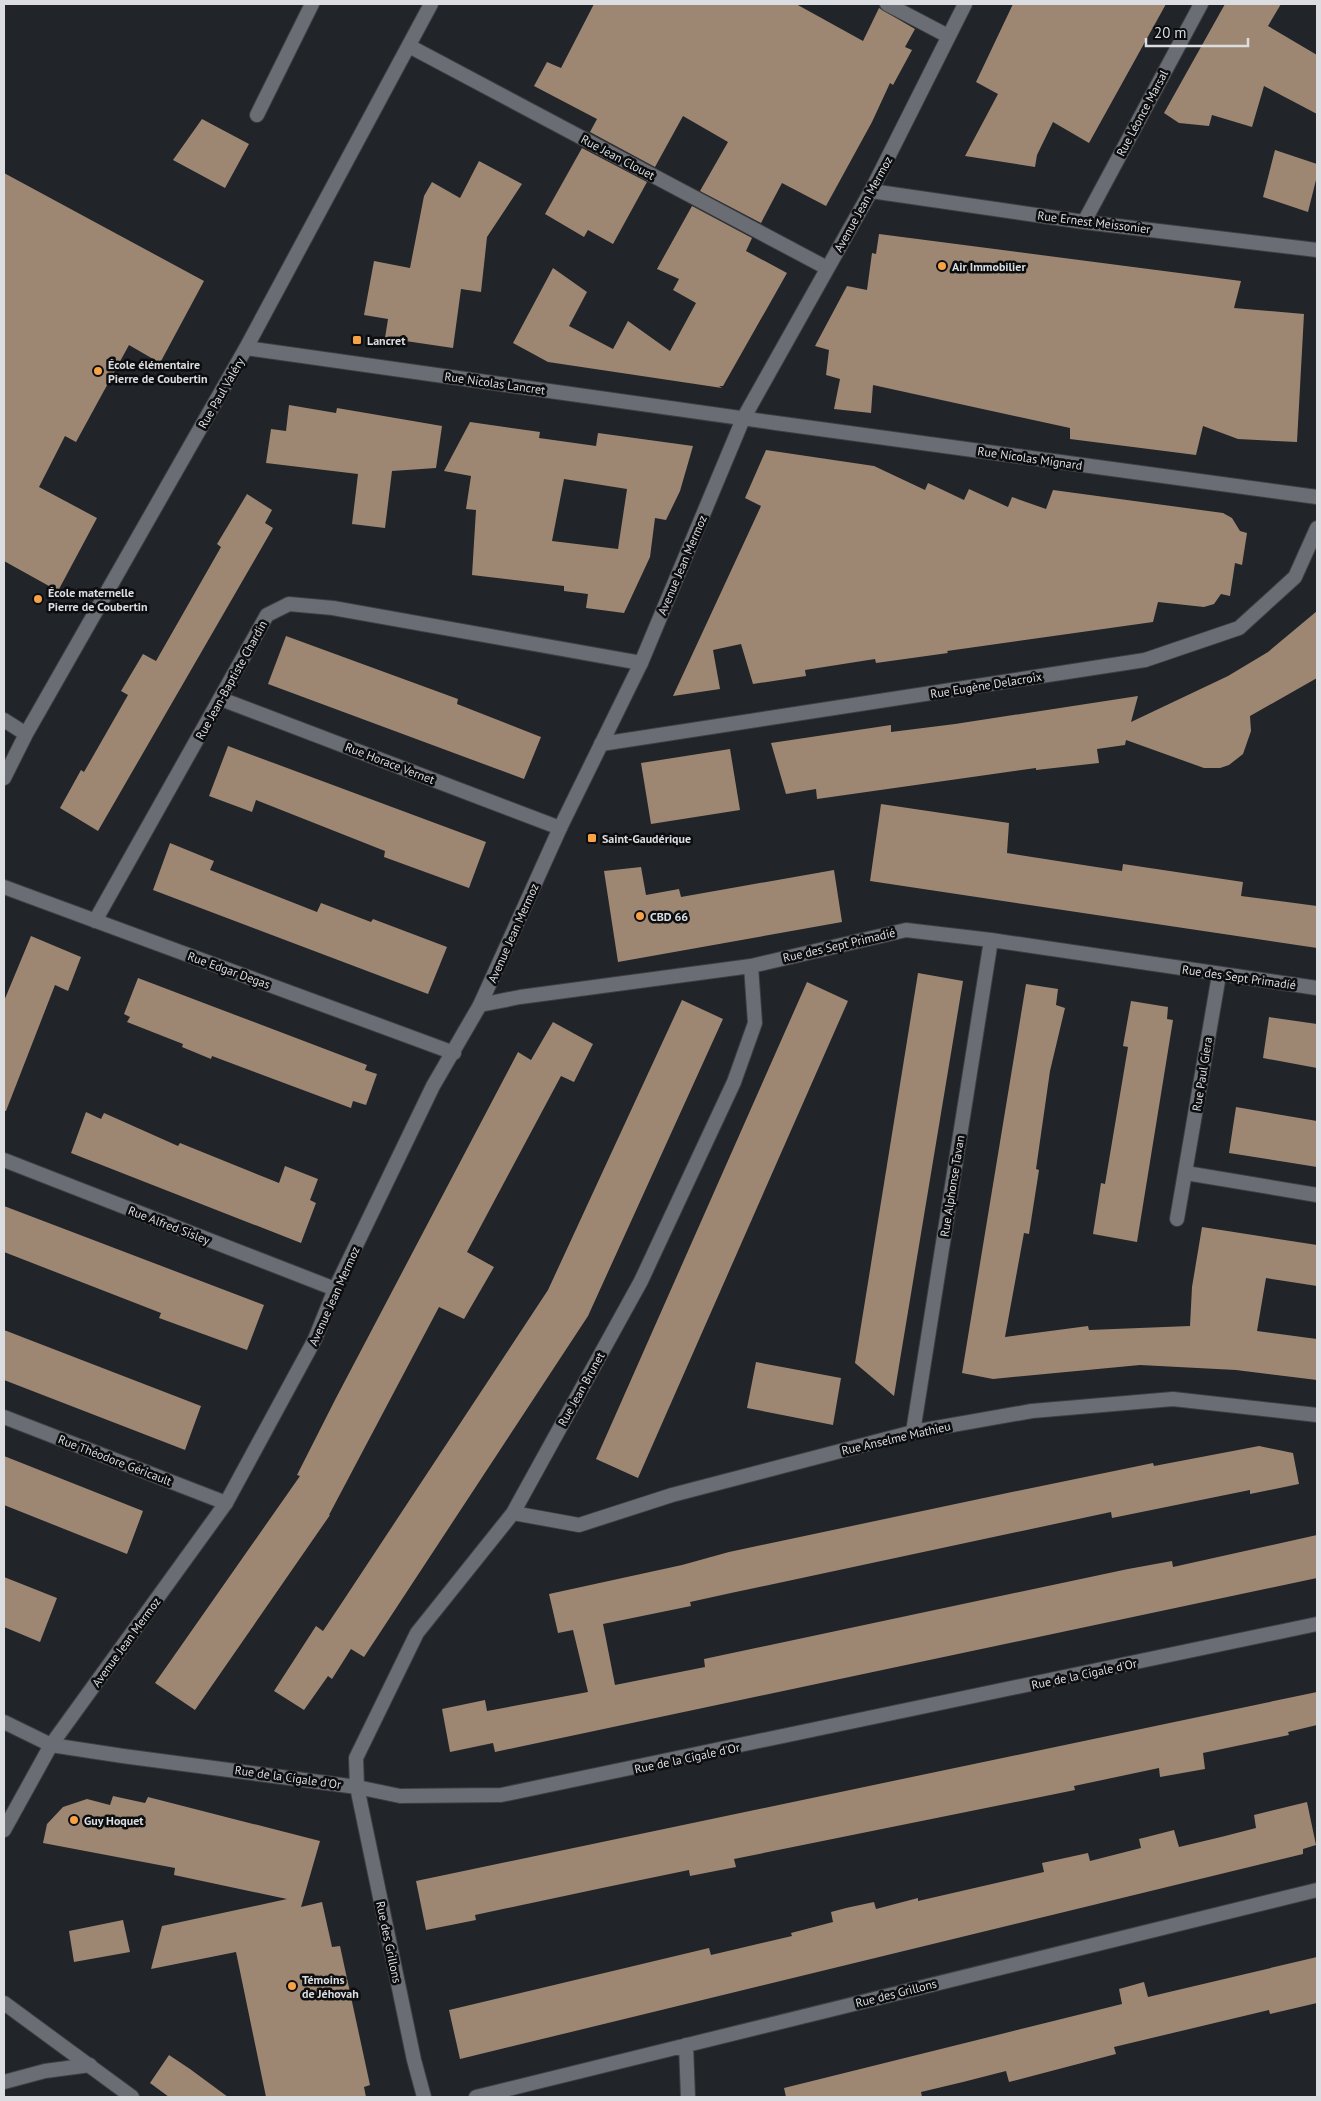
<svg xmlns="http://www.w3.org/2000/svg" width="1321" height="2101" font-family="'PT Sans',sans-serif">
<rect width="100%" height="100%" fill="#212429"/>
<path fill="#9e8772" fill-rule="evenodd" d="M 594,4 L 796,4 L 863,41 L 879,8 L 915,29 L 905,47 L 912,50 L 893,85 L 890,83 L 872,122 L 826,206 L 782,183 L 761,223 L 700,191 L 728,142 L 683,116 L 655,167 L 590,132 L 597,119 L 534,86 L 547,62 L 561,68 Z
M 1013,4 L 1166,4 L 1089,143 L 1053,122 L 1037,155 L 1035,167 L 965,156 L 998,94 L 976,82 Z
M 1225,4 L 1281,4 L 1268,26 L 1317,55 L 1317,114 L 1264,86 L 1252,127 L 1212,115 L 1209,126 L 1179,123 L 1164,113 Z
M 202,119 L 249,144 L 225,188 L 173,160 Z
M 582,148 L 647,182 L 613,244 L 588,230 L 584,237 L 545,214 Z
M 1275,150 L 1317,164 L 1317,176 L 1308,212 L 1263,197 Z
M 479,161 L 522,184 L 487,237 L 481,292 L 461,289 L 453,348 L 385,338 L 388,319 L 364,315 L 374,261 L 410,268 L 424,196 L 432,182 L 460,198 Z
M 4,173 L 204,281 L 160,363 L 129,345 L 76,442 L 65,436 L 39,487 L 97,518 L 58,591 L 4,561 Z
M 692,206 L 752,238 L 746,251 L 787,273 L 723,386 L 719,386 L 722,388 L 548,362 L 513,343 L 553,268 L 587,292 L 569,326 L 613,349 L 628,321 L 670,351 L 696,303 L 673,290 L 679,279 L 657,269 Z
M 879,234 L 1241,281 L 1234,308 L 1304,314 L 1297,442 L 1238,439 L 1203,426 L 1196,455 L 1070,439 L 1070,428 L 873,385 L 871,413 L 834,409 L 840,379 L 826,375 L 829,350 L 815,346 L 847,286 L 867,290 L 872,253 L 876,254 Z
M 289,405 L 336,413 L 337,408 L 442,426 L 436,468 L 392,471 L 385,528 L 352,524 L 358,474 L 266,463 L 271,429 L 286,431 Z
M 470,422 L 540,432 L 539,438 L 596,446 L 598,433 L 693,446 L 680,491 L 666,520 L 655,518 L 650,557 L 624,613 L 586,608 L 588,594 L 564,591 L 564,586 L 472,575 L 476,510 L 466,509 L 471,476 L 444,471 ZM 564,479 L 627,489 L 618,549 L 552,541 Z
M 766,450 L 874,466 L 925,490 L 928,483 L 964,500 L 969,489 L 1008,507 L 1012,497 L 1046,509 L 1053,490 L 1223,513 L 1232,518 L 1240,531 L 1247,533 L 1242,565 L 1235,563 L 1230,596 L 1221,594 L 1214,604 L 1204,607 L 1158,602 L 1153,622 L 947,651 L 948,653 L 876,663 L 875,659 L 805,670 L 806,676 L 753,684 L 741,644 L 713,650 L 720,689 L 673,696 L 761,506 L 745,498 Z
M 247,494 L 272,510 L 265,523 L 273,528 L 98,831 L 60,808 L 81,770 L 84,772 L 128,695 L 121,691 L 143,654 L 156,661 L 221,547 L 217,544 Z
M 1317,611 L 1317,678 L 1250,716 L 1251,731 L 1243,754 L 1229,765 L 1220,768 L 1204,768 L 1126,740 L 1125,745 L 1097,749 L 1099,763 L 1036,770 L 1036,768 L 817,799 L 816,789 L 786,794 L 771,743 L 891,725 L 891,732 L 955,724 L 1138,696 L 1131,722 L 1228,676 L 1268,652 Z
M 286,636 L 458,699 L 457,704 L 541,737 L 524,779 L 268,684 Z
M 228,746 L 486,842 L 469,888 L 384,857 L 385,851 L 256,800 L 252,812 L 209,796 Z
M 730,749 L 740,810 L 651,824 L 641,763 Z
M 881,804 L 1009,823 L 1007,853 L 1122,871 L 1123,864 L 1243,882 L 1241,896 L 1317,906 L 1317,948 L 870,881 Z
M 170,843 L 214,861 L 210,870 L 317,912 L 321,903 L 371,922 L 373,919 L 447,947 L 428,994 L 153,890 Z
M 641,867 L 646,895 L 679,889 L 681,897 L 834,870 L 842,922 L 618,962 L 604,871 Z
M 31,936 L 81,957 L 68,991 L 55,985 L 6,1111 L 4,1111 L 4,1001 Z
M 918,973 L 963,981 L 894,1396 L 855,1363 Z
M 138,978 L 367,1065 L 365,1070 L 377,1074 L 366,1105 L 353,1101 L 351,1108 L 212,1056 L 211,1059 L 182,1047 L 183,1044 L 127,1022 L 130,1017 L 124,1014 Z
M 807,982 L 848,1001 L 638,1478 L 596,1459 Z
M 1026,984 L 1058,989 L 1056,1005 L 1065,1008 L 1050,1071 L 1036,1169 L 1039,1170 L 1029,1234 L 1024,1233 L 1005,1337 L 1088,1326 L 1089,1330 L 1190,1326 L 1192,1287 L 1202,1227 L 1317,1245 L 1317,1286 L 1266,1278 L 1257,1331 L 1317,1339 L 1317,1380 L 1236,1370 L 1140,1365 L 993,1379 L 962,1373 Z
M 682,1000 L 723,1019 L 588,1316 L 364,1657 L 351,1649 L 332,1679 L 328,1676 L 304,1710 L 274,1691 L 316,1626 L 323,1631 L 347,1595 L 548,1290 Z
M 1131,1001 L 1168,1007 L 1167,1019 L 1173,1020 L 1137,1242 L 1093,1234 L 1101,1183 L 1105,1184 L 1128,1047 L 1123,1046 Z
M 1269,1017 L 1317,1024 L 1317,1068 L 1263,1058 Z
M 553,1022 L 593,1044 L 574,1082 L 561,1076 L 467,1252 L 494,1267 L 464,1319 L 439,1307 L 329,1515 L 330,1515 L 195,1710 L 155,1683 L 300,1476 L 297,1475 L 336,1398 L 518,1052 L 531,1060 Z
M 1236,1107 L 1317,1121 L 1317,1167 L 1229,1153 Z
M 86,1112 L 101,1119 L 104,1113 L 178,1146 L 180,1143 L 279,1183 L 285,1166 L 318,1179 L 310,1200 L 316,1203 L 301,1243 L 71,1153 Z
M 4,1206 L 264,1305 L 247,1350 L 159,1318 L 161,1313 L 4,1252 Z
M 4,1330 L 201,1406 L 185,1450 L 4,1380 Z
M 756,1362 L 841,1378 L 833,1425 L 747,1408 Z
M 1259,1446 L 1293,1453 L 1299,1484 L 1250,1494 L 1250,1490 L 1112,1518 L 1111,1512 L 731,1593 L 690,1602 L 691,1606 L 603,1624 L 615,1685 L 705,1667 L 704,1659 L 1128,1569 L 1172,1561 L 1173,1567 L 1317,1535 L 1317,1578 L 495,1752 L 493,1743 L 450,1752 L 442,1709 L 485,1700 L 487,1711 L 588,1692 L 573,1630 L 558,1633 L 549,1594 L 682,1565 L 729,1552 L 1012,1492 L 1153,1463 L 1154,1466 Z
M 4,1456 L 143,1511 L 127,1554 L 4,1505 Z
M 4,1577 L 57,1598 L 40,1642 L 4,1627 Z
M 1317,1692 L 1317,1725 L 1288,1732 L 1289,1735 L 1203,1753 L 1205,1769 L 1160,1777 L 1159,1768 L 1074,1786 L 1075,1790 L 734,1859 L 736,1867 L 690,1876 L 689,1870 L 602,1888 L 475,1915 L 476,1920 L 426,1930 L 416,1881 Z
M 113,1796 L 145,1803 L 148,1797 L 320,1841 L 301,1907 L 322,1902 L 332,1947 L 340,1946 L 370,2085 L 364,2087 L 366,2097 L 266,2097 L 236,1952 L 151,1969 L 162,1926 L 287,1899 L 174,1875 L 175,1868 L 43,1843 L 47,1824 L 63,1807 L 87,1799 L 110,1805 Z
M 1307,1802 L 1316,1845 L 1303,1849 L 1303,1854 L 460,2059 L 449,2010 L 709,1948 L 711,1955 L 792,1936 L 791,1933 L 833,1922 L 831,1912 L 846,1908 L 874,1902 L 876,1909 L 918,1898 L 918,1901 L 1044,1872 L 1042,1863 L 1088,1853 L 1090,1861 L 1141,1848 L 1139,1839 L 1174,1830 L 1179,1847 L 1221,1837 L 1256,1828 L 1254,1815 Z
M 123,1920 L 130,1952 L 74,1962 L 69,1931 Z
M 1317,1957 L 1317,2003 L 1270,2014 L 1269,2010 L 1114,2047 L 1116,2054 L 1009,2082 L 1006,2071 L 963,2082 L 921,2092 L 922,2097 L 786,2097 L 784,2088 L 1122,2004 L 1119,1989 L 1144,1982 L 1148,1997 Z
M 169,2055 L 190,2069 L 228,2097 L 169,2097 L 150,2083 Z"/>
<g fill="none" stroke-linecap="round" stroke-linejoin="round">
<g stroke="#3d3f43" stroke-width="16">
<path id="service" d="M 257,115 L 312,4"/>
</g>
<g stroke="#3d3f43" stroke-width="16">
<path id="minor" d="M 887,4 L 948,36
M 409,46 L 827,268
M 871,191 L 1084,222 L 1317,250
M 1084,222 L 1201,4
M 246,348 L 776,423 L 1317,497
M 221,699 L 560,828
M 4,720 L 26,734
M 601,744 L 1145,660 L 1239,628 L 1295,577 L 1317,528
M 4,778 L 26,734 L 246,348 L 431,4
M 4,887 L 454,1053
M 95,921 L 267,615 L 289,604 L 333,608 L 641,663
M 480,1005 L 520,997 L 751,966 L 906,930 L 991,940 L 1317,988
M 4,1160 L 335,1289
M 1186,1173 L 1317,1195
M 1177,1219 L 1219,975
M 4,1417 L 226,1503
M 913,1432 L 991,940
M 513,1513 L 579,1525 L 672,1495 L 913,1432 L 1032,1411 L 1173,1399 L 1317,1415
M 4,1722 L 51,1745 L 123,1756 L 357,1787 L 400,1796 L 501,1795 L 1317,1624
M 686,2045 L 688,2097
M 4,2082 L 45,2071 L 90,2065
M 424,2097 L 414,2060 L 357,1787 L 356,1758 L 417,1633 L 513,1513 L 641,1281 L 734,1082 L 755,1023 L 751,966
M 476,2097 L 1317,1890"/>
</g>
<g stroke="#3d3f43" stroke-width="16">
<path id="tertiary" d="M 4,1830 L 51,1745 L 226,1503 L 315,1339 L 335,1289 L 433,1086 L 480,1005 L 560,828 L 641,663 L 743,419 L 871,191 L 965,4"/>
</g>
<g stroke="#3d3f43" stroke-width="16">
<path id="secondary" d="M 4,2003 L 132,2097"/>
</g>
<use href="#service" stroke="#6a6d74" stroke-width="14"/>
<use href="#minor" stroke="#6a6d74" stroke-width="14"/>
<use href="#tertiary" stroke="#6a6d74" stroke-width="14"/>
<use href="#secondary" stroke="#6a6d74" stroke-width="14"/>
</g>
<g fill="#f6a247" stroke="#0c0d0f" stroke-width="2">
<circle cx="942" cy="266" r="5"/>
<rect x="352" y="335" width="10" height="10" rx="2.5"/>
<circle cx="98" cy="371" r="5"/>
<circle cx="38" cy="599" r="5"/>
<rect x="587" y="833" width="10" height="10" rx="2.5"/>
<circle cx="640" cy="916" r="5"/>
<circle cx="74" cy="1820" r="5"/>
<circle cx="292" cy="1986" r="5"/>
</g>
<g text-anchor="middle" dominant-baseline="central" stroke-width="5" stroke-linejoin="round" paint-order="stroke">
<g font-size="12" fill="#dbdde0" stroke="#0c0d0f">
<text transform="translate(1142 113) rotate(-62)">Rue Léonce Marsal</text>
<text transform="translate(618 157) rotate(28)">Rue Jean Clouet</text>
<text transform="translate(863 204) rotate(-61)">Avenue Jean Mermoz</text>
<text transform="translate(1094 222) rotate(7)">Rue Ernest Meissonier</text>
<text transform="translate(495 383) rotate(8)">Rue Nicolas Lancret</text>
<text transform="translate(221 393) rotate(-60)">Rue Paul Valéry</text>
<text transform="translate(1030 458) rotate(8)">Rue Nicolas Mignard</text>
<text transform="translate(682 565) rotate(-67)">Avenue Jean Mermoz</text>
<text transform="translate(231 680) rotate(-61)">Rue Jean-Baptiste Chardin</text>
<text transform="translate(986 685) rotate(-9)">Rue Eugène Delacroix</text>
<text transform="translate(390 763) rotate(21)">Rue Horace Vernet</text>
<text transform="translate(513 933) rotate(-66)">Avenue Jean Mermoz</text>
<text transform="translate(839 945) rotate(-13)">Rue des Sept Primadié</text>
<text transform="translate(229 970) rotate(20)">Rue Edgar Degas</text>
<text transform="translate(1239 977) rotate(8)">Rue des Sept Primadié</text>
<text transform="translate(1202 1074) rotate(-81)">Rue Paul Giera</text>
<text transform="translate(952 1186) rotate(-81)">Rue Alphonse Tavan</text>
<text transform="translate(169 1225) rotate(21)">Rue Alfred Sisley</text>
<text transform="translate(334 1296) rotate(-66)">Avenue Jean Mermoz</text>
<text transform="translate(581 1389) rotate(-61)">Rue Jean Brunet</text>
<text transform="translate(896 1438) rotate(-13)">Rue Anselme Mathieu</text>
<text transform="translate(115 1460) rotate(21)">Rue Théodore Géricault</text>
<text transform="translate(126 1642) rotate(-54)">Avenue Jean Mermoz</text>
<text transform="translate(1084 1674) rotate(-12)">Rue de la Cigale d'Or</text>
<text transform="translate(687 1758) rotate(-12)">Rue de la Cigale d'Or</text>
<text transform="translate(288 1777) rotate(8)">Rue de la Cigale d'Or</text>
<text transform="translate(389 1942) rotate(78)">Rue des Grillons</text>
<text transform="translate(896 1993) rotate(-14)">Rue des Grillons</text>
</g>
<g font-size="12" font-weight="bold" fill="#dbdde0" stroke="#0c0d0f" text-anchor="start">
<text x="952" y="266">Air Immobilier</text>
<text x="367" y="340">Lancret</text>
<text x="108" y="364">École élémentaire<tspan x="108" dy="14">Pierre de Coubertin</tspan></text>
<text x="48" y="592">École maternelle<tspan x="48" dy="14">Pierre de Coubertin</tspan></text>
<text x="602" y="838">Saint-Gaudérique</text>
<text x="650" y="916">CBD 66</text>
<text x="84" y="1820">Guy Hoquet</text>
<text x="302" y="1979">Témoins<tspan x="302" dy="14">de Jéhovah</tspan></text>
</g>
</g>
<rect width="1321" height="2101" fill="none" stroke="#dbdde0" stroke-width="10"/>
<path d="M1146 38v8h102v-8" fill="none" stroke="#dbdde0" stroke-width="2.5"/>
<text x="1154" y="38" font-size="15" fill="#dbdde0" stroke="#0c0d0f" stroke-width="4" paint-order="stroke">20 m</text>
</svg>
